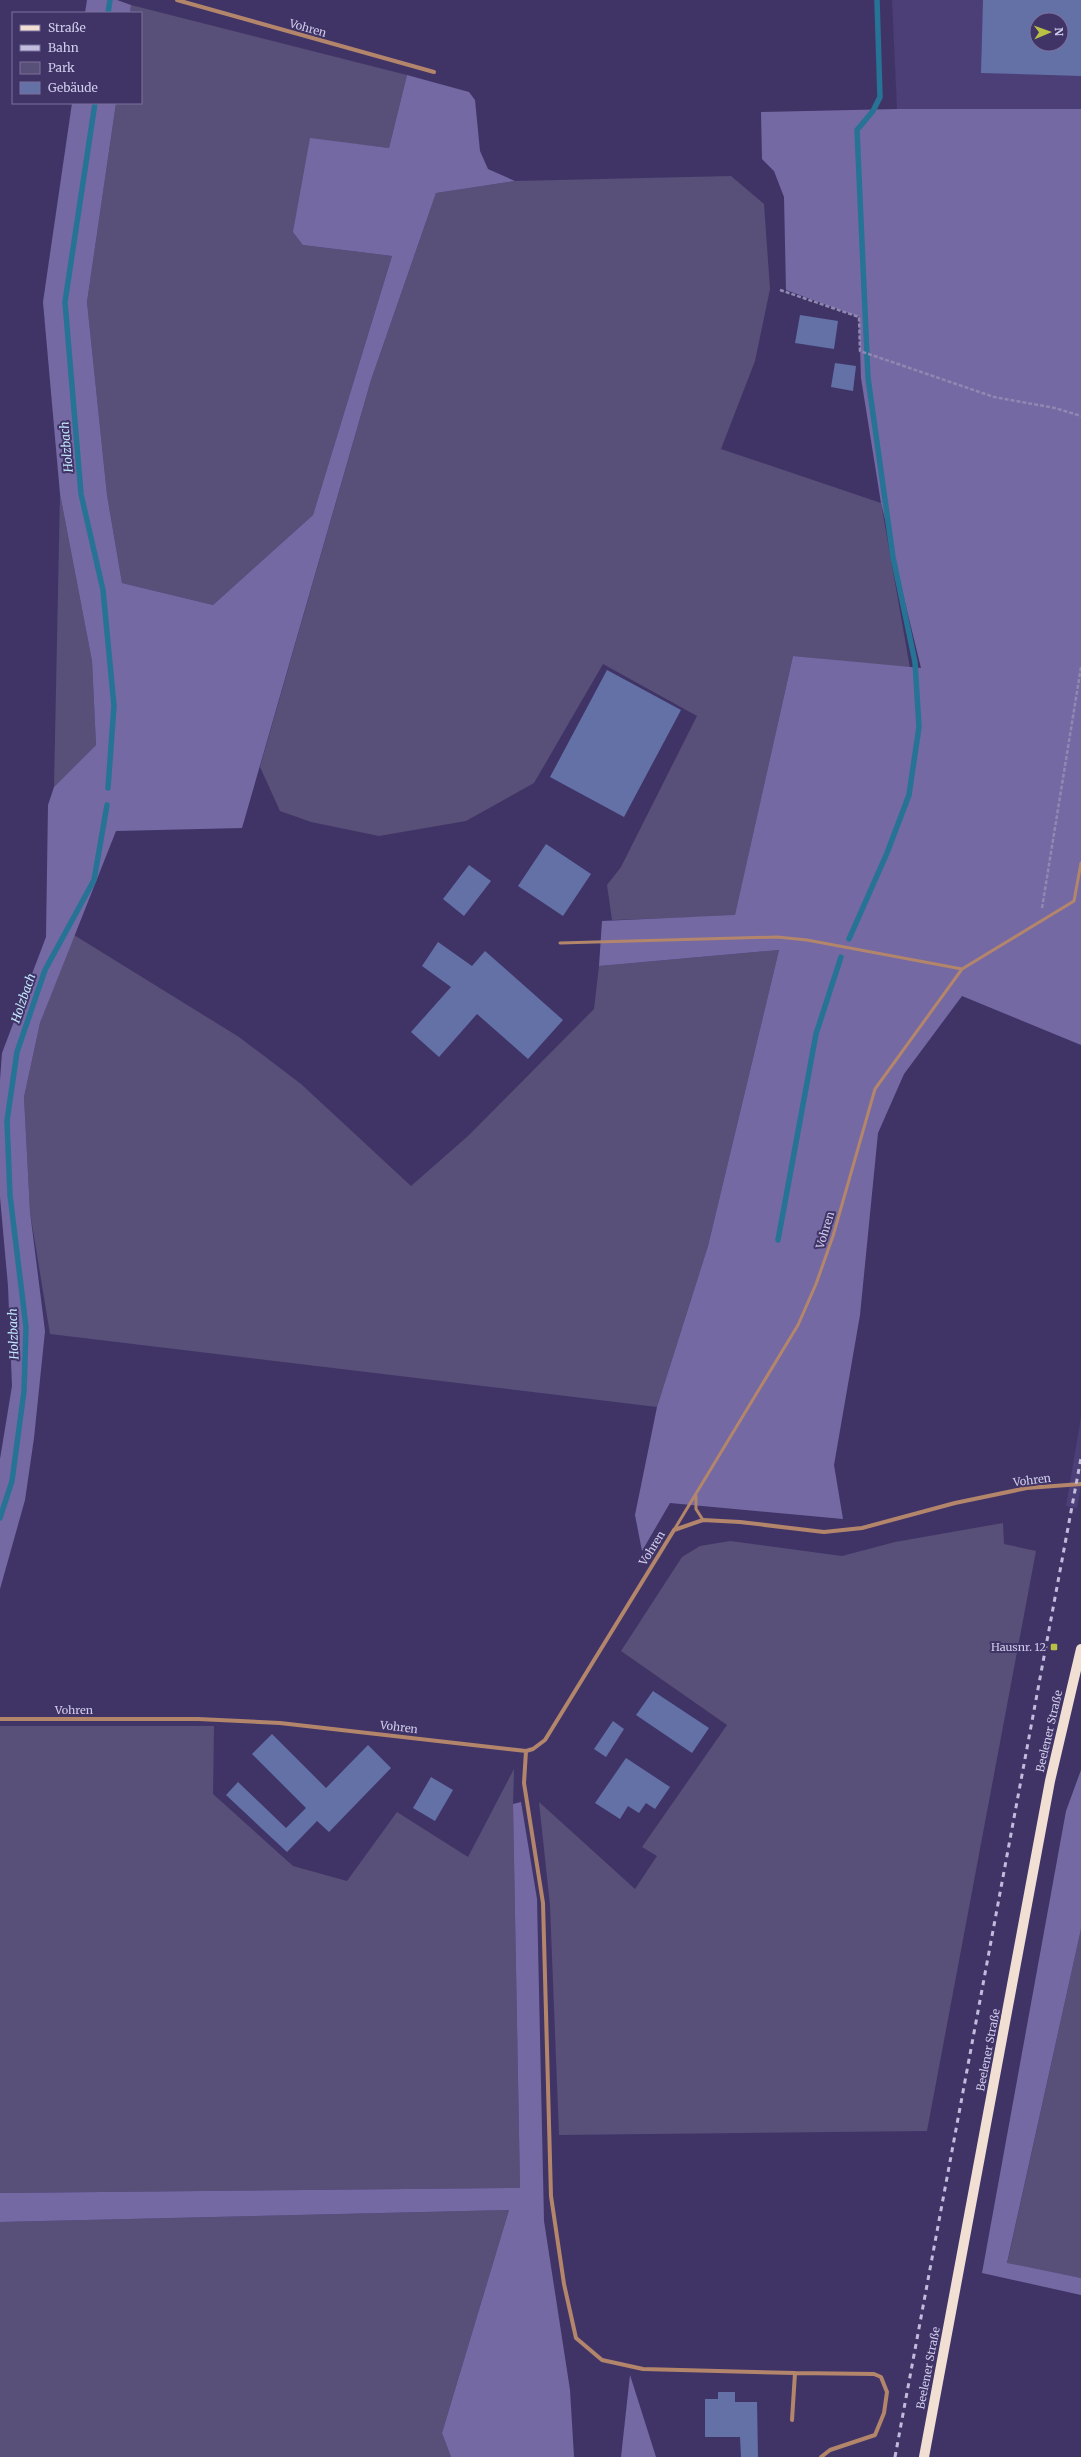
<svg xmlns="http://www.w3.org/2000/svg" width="1081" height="2457" font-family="Merriweather,serif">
<rect width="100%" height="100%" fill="#403467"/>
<path fill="#4c3e77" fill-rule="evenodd" d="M 892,0 L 1081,0 L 1081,109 L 897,109 ZM 1037,20 L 1061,20 L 1061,44 L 1037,44 Z
M 1081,1417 L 1081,1485 L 1077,1508 L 1066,1506 Z"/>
<path fill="#585078" d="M 131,5 L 407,75 L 389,148 L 310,139 L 303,245 L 392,256 L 313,515 L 213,605 L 122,583 L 107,495 L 87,302 L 116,103 L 141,103 L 141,13 L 130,13 Z
M 731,176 L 764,204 L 770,289 L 755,361 L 721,449 L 881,503 L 910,668 L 793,656 L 735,916 L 612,920 L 607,885 L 621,867 L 697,716 L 603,664 L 534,783 L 466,821 L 379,836 L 311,822 L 280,811 L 260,767 L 371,380 L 436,193 L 515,181 Z
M 60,494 L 92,661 L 96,745 L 54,787 Z
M 74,935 L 239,1037 L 301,1084 L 411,1186 L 468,1136 L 594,1009 L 599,966 L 779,950 L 708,1246 L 657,1407 L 50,1334 L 30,1212 L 24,1097 L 40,1023 Z
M 1003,1523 L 1004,1544 L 1036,1551 L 927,2131 L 559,2135 L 550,1905 L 539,1802 L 635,1889 L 657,1856 L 642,1847 L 727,1725 L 621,1651 L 682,1557 L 700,1546 L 730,1541 L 842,1556 L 895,1542 Z
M 0,1726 L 214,1726 L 213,1794 L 293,1866 L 347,1881 L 397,1812 L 468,1857 L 514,1769 L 513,1804 L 520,2188 L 0,2193 Z
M 1081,1929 L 1081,2278 L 1007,2264 Z
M 509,2210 L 442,2433 L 451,2457 L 0,2457 L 0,2222 Z"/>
<path fill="#7569a4" d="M 87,0 L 117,0 L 131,5 L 130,13 L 85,13 Z
M 407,75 L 469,92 L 475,100 L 480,151 L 488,169 L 515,181 L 436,193 L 371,380 L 242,828 L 116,831 L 40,1023 L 24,1097 L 30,1212 L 45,1331 L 34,1438 L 25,1500 L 0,1589 L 0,1459 L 12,1386 L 8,1286 L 0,1197 L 0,1080 L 2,1053 L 46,937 L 48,805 L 54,787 L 96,745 L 92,661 L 60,494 L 43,302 L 72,103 L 116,103 L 87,302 L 107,495 L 122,583 L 213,605 L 313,515 L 392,256 L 303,245 L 293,232 L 310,138 L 389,148 Z
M 897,109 L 1081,109 L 1081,1045 L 962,996 L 904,1074 L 878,1133 L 860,1315 L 834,1465 L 843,1519 L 670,1503 L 642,1551 L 635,1515 L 657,1407 L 708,1246 L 779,950 L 599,966 L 602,921 L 735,915 L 793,656 L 921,668 L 881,503 L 861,378 L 859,317 L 786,290 L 784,197 L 774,171 L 762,159 L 761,112 Z
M 1081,1770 L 1081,1929 L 1007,2263 L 1081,2278 L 1081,2295 L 982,2273 L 1066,1811 Z
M 521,1802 L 537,1899 L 544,2221 L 570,2390 L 574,2457 L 451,2457 L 442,2433 L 509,2210 L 0,2222 L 0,2193 L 520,2188 L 513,1804 Z
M 630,2375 L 656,2457 L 621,2457 Z"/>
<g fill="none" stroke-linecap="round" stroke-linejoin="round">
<path stroke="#277395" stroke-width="5.5" d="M 108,13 L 110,0
M 95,103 L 65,302 L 81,494 L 103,590 L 114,706 L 108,788
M 849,939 L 887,853 L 909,795 L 919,727 L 915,662 L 893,557 L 868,378 L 857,130 L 873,111 L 880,97 L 877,0
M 778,1240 L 816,1034 L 841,957
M 0,1518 L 12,1481 L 24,1391 L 26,1327 L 10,1195 L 7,1121 L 17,1052 L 45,970 L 94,880 L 107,805"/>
</g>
<path fill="#6371a7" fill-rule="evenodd" d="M 983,0 L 1081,0 L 1081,76 L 981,73 ZM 1037,20 L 1061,20 L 1061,44 L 1037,44 Z
M 800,315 L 838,321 L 834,349 L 795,343 Z
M 835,363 L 856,366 L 853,391 L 831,387 Z
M 607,670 L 681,710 L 624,817 L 550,777 Z
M 546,844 L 591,874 L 563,916 L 518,886 Z
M 469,865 L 491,881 L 464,916 L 443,899 Z
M 438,942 L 472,966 L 485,951 L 563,1020 L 528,1059 L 477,1014 L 439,1057 L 411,1032 L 451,987 L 422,966 Z
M 653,1691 L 709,1728 L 692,1753 L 636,1715 Z
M 613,1721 L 624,1729 L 606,1757 L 594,1749 Z
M 272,1734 L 326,1788 L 368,1745 L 391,1768 L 329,1832 L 317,1821 L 287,1852 L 226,1795 L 238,1782 L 286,1828 L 306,1808 L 252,1754 Z
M 626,1758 L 670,1787 L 655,1809 L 646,1803 L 639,1813 L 628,1806 L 620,1819 L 595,1803 Z
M 431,1777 L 453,1790 L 435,1821 L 413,1808 Z
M 718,2392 L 735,2392 L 735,2402 L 757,2402 L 758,2457 L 741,2457 L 740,2437 L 705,2437 L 705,2399 L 718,2399 Z"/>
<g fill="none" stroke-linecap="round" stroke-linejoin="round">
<path stroke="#8f88b0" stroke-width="2.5" stroke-dasharray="4 2" stroke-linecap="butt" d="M 780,290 L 859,317 L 860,351 L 994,397 L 1055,408 L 1081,416
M 1042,908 L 1081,667"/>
<path stroke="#b3866b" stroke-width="3" d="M 560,943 L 777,937 L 807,940 L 962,969 L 1074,901 L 1081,863
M 696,1496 L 696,1509 L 703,1520
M 674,1530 L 798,1325 L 816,1284 L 833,1236 L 875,1089 L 962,969"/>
<path stroke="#b3866b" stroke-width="4" d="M 177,0 L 434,72
M 0,1719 L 198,1719 L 280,1723 L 526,1751 L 533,1749 L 545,1740 L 674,1530 L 703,1520 L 740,1522 L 824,1532 L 862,1528 L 955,1503 L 1027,1488 L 1081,1484
M 526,1751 L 524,1783 L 543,1903 L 551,2196 L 564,2284 L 576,2338 L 602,2360 L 643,2369 L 795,2373 L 792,2420
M 795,2373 L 874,2374 L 881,2377 L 887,2392 L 884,2413 L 875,2435 L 830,2450 L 821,2457"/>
<path stroke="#f2dfd4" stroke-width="10" d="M 924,2457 L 1050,1781 L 1081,1649"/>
<path stroke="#c1bcdd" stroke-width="3" stroke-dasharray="5 5" stroke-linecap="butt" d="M 895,2457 L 1081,1458"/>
</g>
<rect fill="#bac046" stroke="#403467" stroke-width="1.5" x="1050" y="1643" width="8" height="8" rx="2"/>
<g text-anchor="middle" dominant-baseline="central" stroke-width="4" stroke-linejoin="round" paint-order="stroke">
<g font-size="11" fill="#d1cdec" stroke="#403467">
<text transform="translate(308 28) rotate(16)">Vohren</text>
<text transform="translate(825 1230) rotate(-73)">Vohren</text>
<text transform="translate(1032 1480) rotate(-7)">Vohren</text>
<text transform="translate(652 1548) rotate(-58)">Vohren</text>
<text x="74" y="1710">Vohren</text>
<text transform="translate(399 1727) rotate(7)">Vohren</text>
<text transform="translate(1049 1731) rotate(-77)">Beelener Straße</text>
<text transform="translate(988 2050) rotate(-79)">Beelener Straße</text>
<text transform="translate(928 2368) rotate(-79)">Beelener Straße</text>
</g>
<g font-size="11" fill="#d1cdec" stroke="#403467" text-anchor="end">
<text x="1046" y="1647">Hausnr. 12</text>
</g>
<g font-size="12" font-style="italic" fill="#c4e9fe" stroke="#403467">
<text transform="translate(66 447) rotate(-95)">Holzbach</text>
<text transform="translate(23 998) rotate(-71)">Holzbach</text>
<text transform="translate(13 1334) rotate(-92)">Holzbach</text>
</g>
</g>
<rect x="12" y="12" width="130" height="92" fill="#403467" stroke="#7a719c"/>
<rect x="20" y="25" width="20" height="6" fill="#f2dfd4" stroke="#7a719c"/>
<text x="48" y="32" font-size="12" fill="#d1cdec">Straße</text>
<rect x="20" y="45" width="20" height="6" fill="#c1bcdd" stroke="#7a719c"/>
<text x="48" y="52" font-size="12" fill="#d1cdec">Bahn</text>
<rect x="20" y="62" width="20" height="12" fill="#585078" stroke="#7a719c"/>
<text x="48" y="72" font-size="12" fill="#d1cdec">Park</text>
<rect x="20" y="82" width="20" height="12" fill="#6371a7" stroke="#7a719c"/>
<text x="48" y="92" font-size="12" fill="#d1cdec">Gebäude</text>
<g transform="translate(1049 32) rotate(88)"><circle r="19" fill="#403467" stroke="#7a719c"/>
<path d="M0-3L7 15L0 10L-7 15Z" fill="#bac046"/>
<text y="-6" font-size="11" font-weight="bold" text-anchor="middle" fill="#d1cdec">N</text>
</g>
</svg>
